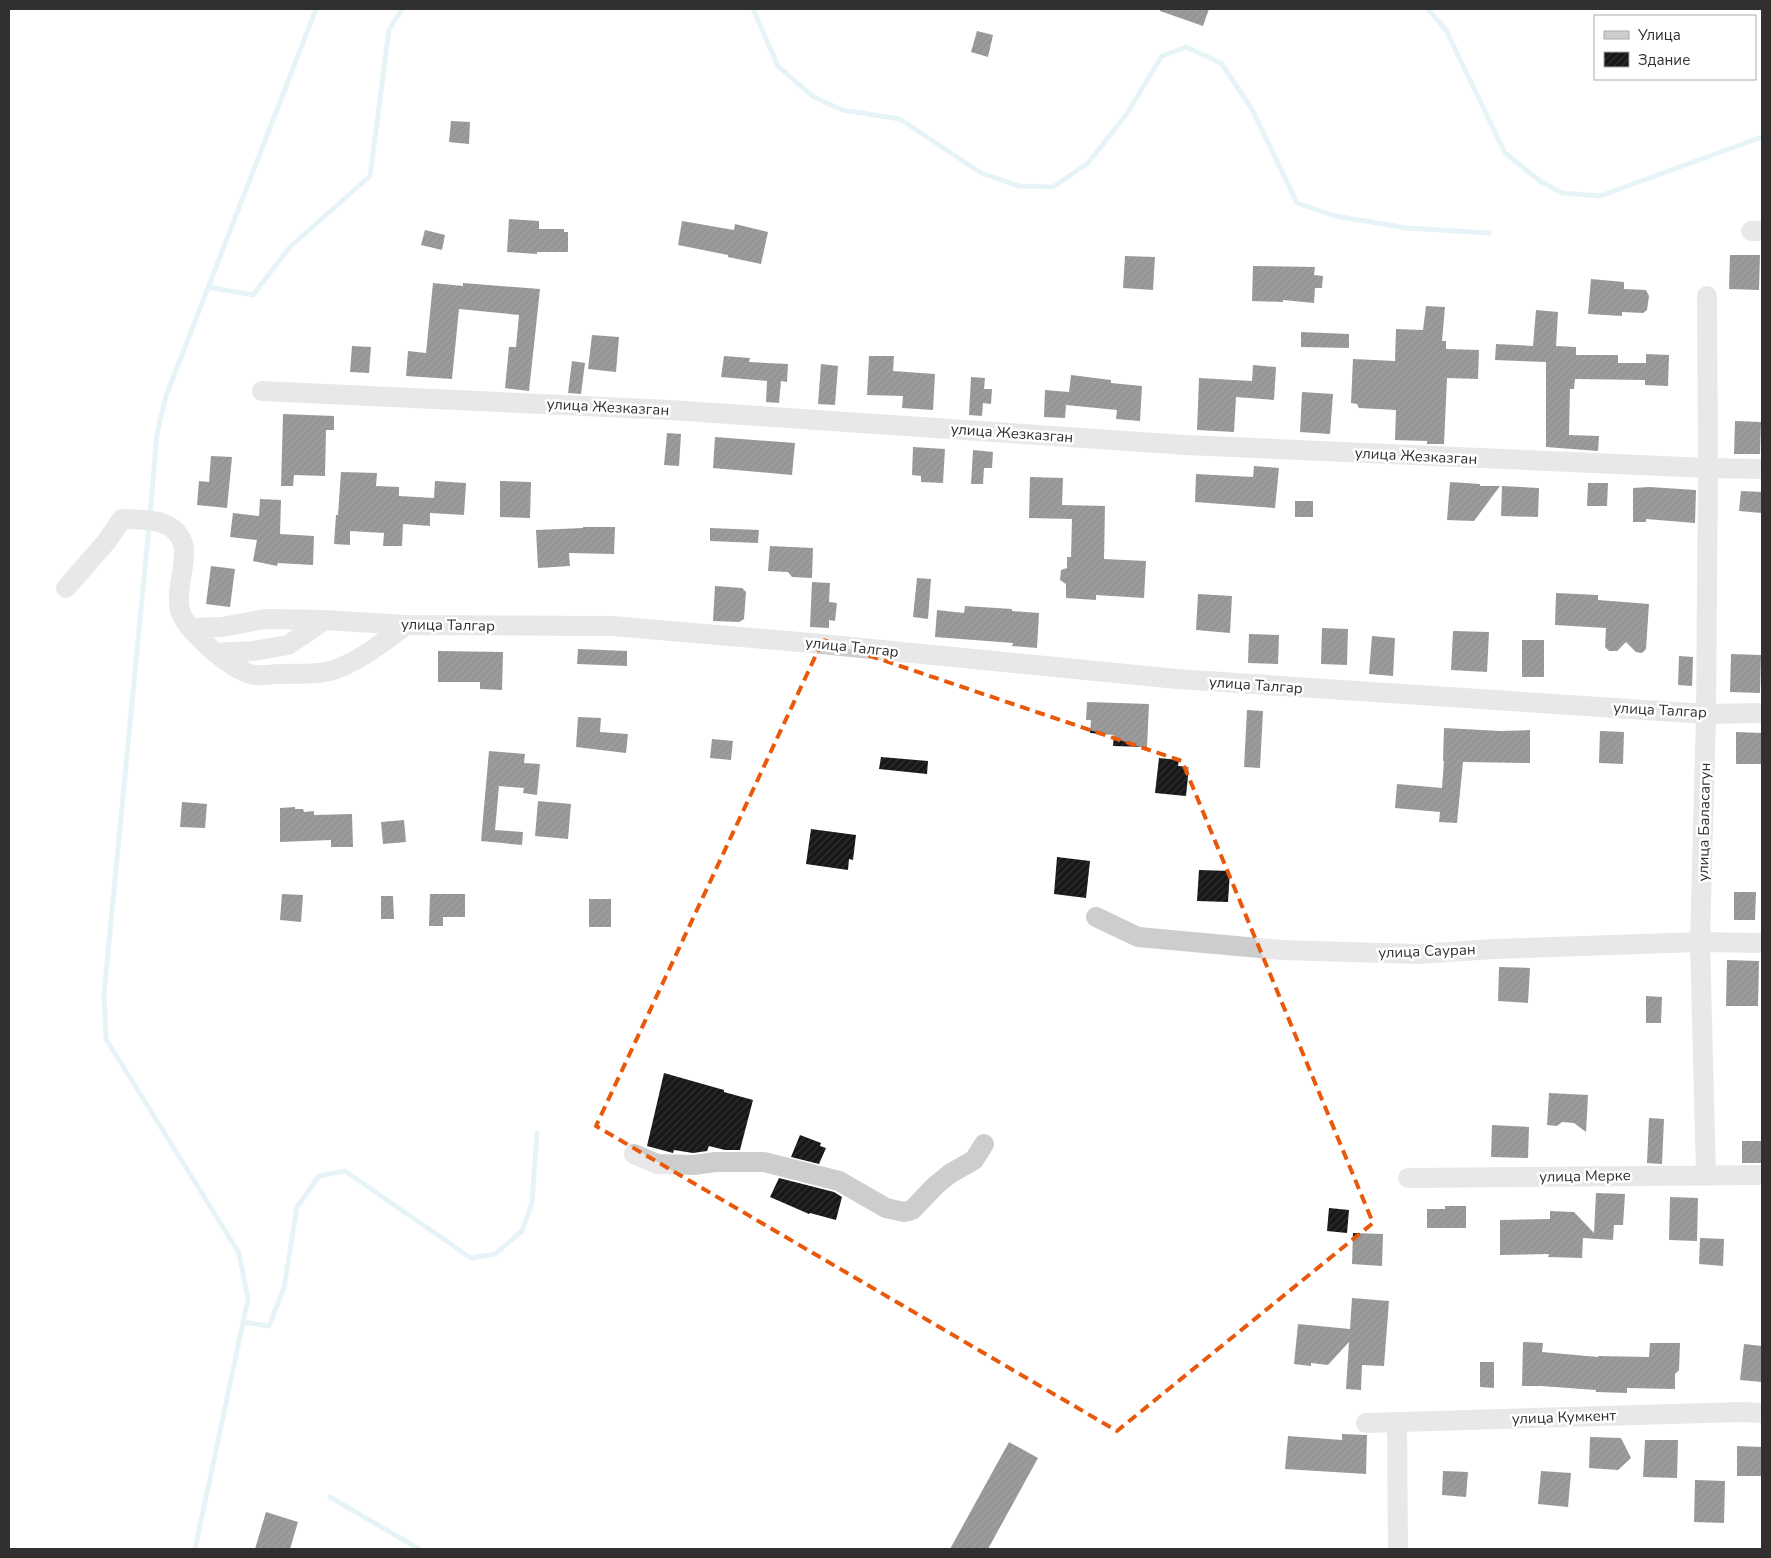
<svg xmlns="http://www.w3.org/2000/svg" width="1771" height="1558" font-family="'Nunito Sans',sans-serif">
<defs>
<pattern id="building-hatch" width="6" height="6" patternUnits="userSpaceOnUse" patternTransform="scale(1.25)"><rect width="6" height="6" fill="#171717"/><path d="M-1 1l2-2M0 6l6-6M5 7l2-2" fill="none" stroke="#303030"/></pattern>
</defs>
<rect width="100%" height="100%" fill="#fff"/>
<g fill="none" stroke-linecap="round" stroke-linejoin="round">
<path stroke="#cae7ed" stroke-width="5" d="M 753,9 L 778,66 L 812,96 L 842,110 L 900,119 L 981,173 L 1019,186 L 1053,187 L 1088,163 L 1126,115 L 1162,56 L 1186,47 L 1221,63 L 1252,109 L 1297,203 L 1335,216 L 1407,228 L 1489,233
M 1428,9 L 1446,30 L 1505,153 L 1540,181 L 1562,193 L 1600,196 L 1762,137
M 208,287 L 253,295 L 290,247 L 370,176 L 389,30 L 402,9
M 150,515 L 157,434 L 166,396 L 316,9
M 149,526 L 104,994 L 106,1039 L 239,1253 L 248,1299 L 195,1549
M 243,1322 L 269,1326 L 284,1288 L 297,1207 L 319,1176 L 345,1171 L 471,1258 L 495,1254 L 522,1231 L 532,1203 L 537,1133
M 330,1497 L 419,1549"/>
</g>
<path fill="url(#building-hatch)" d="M 1160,9 L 1209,9 L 1203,26 L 1160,11 Z
M 977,31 L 993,35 L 988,57 L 971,52 Z
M 451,121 L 470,122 L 469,144 L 449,142 Z
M 509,219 L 539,221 L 539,229 L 564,229 L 564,232 L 568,232 L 568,252 L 537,252 L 537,254 L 507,252 Z
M 682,221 L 734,230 L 735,224 L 768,232 L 761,264 L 728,257 L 728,255 L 678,245 Z
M 425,230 L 445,235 L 442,250 L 421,245 Z
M 1730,255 L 1760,255 L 1759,290 L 1729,289 Z
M 1125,256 L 1155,257 L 1153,290 L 1123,288 Z
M 1253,266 L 1315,267 L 1314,275 L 1323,276 L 1322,288 L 1315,288 L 1314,303 L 1283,300 L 1283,302 L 1252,301 Z
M 1591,279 L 1624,282 L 1624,289 L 1646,290 L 1649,296 L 1647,310 L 1643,313 L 1622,312 L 1622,316 L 1588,314 Z
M 433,283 L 463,286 L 463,283 L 540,289 L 529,391 L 505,388 L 509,347 L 516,347 L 519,315 L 459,309 L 452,379 L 406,376 L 408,351 L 426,353 Z
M 1426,306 L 1445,307 L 1442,341 L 1446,341 L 1446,349 L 1479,350 L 1478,379 L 1447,378 L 1444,444 L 1427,444 L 1427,441 L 1395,440 L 1396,410 L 1359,408 L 1357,404 L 1351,403 L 1353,359 L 1395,361 L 1396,329 L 1423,330 Z
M 1536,310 L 1558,312 L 1556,346 L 1576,347 L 1576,355 L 1618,355 L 1618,363 L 1646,363 L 1646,354 L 1669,355 L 1668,386 L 1645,385 L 1645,380 L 1575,379 L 1574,389 L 1570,389 L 1569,435 L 1599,436 L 1598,451 L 1546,447 L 1546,362 L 1495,360 L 1496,344 L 1533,346 Z
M 1301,332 L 1349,334 L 1349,348 L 1301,347 Z
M 592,335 L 619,337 L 616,372 L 588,369 Z
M 352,346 L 371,347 L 369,373 L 350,372 Z
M 724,356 L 750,358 L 749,362 L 788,364 L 787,382 L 781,381 L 779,403 L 766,402 L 767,381 L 721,377 Z
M 869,356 L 894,356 L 893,371 L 935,374 L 933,410 L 902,408 L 903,396 L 867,395 Z
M 572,361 L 585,363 L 581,394 L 568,393 Z
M 821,364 L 838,366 L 835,405 L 818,404 Z
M 1253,365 L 1276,367 L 1274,400 L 1236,397 L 1234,432 L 1197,430 L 1199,378 L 1252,381 Z
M 1071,375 L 1111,380 L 1111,383 L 1142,386 L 1140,421 L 1116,419 L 1117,410 L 1066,405 L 1065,418 L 1044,417 L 1045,390 L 1069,392 Z
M 971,377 L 985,378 L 984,389 L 992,389 L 991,404 L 983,403 L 982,416 L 969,415 Z
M 1302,392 L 1333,394 L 1330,434 L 1300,432 Z
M 283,414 L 334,416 L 334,430 L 326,430 L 325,476 L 294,475 L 293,486 L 281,486 Z
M 1735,421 L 1761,422 L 1760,454 L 1734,454 Z
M 667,433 L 681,434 L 679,466 L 664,465 Z
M 715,437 L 795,443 L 792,475 L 713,468 Z
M 913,447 L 945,449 L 943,483 L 921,482 L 921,476 L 912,475 Z
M 973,450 L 993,452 L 992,468 L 984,468 L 983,484 L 971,484 Z
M 211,456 L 232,457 L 227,508 L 197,505 L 199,481 L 209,482 Z
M 1254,466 L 1279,468 L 1275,508 L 1195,502 L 1196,474 L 1253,477 Z
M 341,472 L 377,473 L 376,486 L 399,487 L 399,496 L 434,498 L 435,481 L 466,483 L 464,515 L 430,513 L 430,526 L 403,524 L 402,546 L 383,546 L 384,533 L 350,531 L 350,545 L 334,544 L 336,515 L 338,515 Z
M 1030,477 L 1063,478 L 1062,505 L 1105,506 L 1104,559 L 1146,561 L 1144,598 L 1096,595 L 1096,600 L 1066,598 L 1066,584 L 1060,580 L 1061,570 L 1067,568 L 1067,557 L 1071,557 L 1072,519 L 1029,518 Z
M 500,481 L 531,482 L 530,518 L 500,517 Z
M 1450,482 L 1480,484 L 1480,486 L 1500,486 L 1474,521 L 1447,520 Z
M 1588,483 L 1608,483 L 1607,506 L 1587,506 Z
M 1502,486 L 1539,488 L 1538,517 L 1501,516 Z
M 1649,487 L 1696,490 L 1695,523 L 1646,519 L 1646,522 L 1633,522 L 1633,488 Z
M 1741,491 L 1762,492 L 1762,513 L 1739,511 Z
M 260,499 L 281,500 L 280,534 L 314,536 L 313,565 L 278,563 L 277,566 L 253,561 L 257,540 L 230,537 L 233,513 L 259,516 Z
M 1295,501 L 1313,501 L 1313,517 L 1295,517 Z
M 583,527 L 615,527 L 614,554 L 569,553 L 570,566 L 538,568 L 536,530 L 583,528 Z
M 710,528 L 759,530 L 758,543 L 710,541 Z
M 770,546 L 813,548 L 812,578 L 792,577 L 788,572 L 768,571 Z
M 211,566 L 235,569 L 230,607 L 206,604 Z
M 917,578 L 931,579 L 928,619 L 913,617 Z
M 812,582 L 830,583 L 829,602 L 837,603 L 835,621 L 829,620 L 829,628 L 810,627 Z
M 715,586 L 742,588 L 746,592 L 744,619 L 739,622 L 713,621 Z
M 1556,593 L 1598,595 L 1598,600 L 1649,604 L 1646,649 L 1642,653 L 1636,652 L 1626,642 L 1617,651 L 1609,651 L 1605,647 L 1606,628 L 1555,625 Z
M 1198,594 L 1232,596 L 1230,633 L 1196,630 Z
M 965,606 L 1012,609 L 1012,611 L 1039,613 L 1037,648 L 1012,646 L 1013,643 L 935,637 L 937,610 L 964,613 Z
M 1322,628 L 1348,629 L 1347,665 L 1321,664 Z
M 1453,631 L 1489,632 L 1487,672 L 1451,670 Z
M 1249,634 L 1279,635 L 1278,664 L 1248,663 Z
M 1372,636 L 1395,638 L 1393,676 L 1369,674 Z
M 1522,640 L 1544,640 L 1544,677 L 1522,677 Z
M 578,649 L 627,651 L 627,666 L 577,664 Z
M 438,651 L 503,652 L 502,690 L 480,689 L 480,682 L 438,682 Z
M 1731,654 L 1761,655 L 1760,693 L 1730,692 Z
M 1679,656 L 1693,657 L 1692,686 L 1678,685 Z
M 1087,702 L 1149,704 L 1147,747 L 1113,746 L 1114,735 L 1090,733 L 1091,720 L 1086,720 Z
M 1247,710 L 1263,711 L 1260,768 L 1244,767 Z
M 578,717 L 601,718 L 600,732 L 628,734 L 626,753 L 576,747 Z
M 1444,728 L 1501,731 L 1530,730 L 1530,763 L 1463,762 L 1457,823 L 1439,822 L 1440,812 L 1395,808 L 1397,784 L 1442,788 L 1444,761 L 1443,761 Z
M 1600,731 L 1624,732 L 1623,764 L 1599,763 Z
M 1736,732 L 1762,733 L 1762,764 L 1736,764 Z
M 712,739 L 733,741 L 731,760 L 710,758 Z
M 489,751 L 525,754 L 524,763 L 540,764 L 537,795 L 523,793 L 524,788 L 499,786 L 495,830 L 523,832 L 522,845 L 481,841 Z
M 881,757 L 928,761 L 927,774 L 879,769 Z
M 1159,758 L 1179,760 L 1178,766 L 1189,767 L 1186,796 L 1155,793 Z
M 538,801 L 571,804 L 568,839 L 535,836 Z
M 182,802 L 207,804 L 205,828 L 180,827 Z
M 295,807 L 295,809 L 303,809 L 304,812 L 314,811 L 314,815 L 352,814 L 353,847 L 331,847 L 331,840 L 280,842 L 280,808 Z
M 404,820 L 406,842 L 383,844 L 381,822 Z
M 811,829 L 856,835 L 853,860 L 849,859 L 848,870 L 806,864 Z
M 1057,857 L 1090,861 L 1086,898 L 1054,894 Z
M 1199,870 L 1230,871 L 1228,902 L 1197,901 Z
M 1734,892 L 1756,892 L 1755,920 L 1734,920 Z
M 282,894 L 303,895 L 301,922 L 280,920 Z
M 430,894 L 465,894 L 465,917 L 443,917 L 443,926 L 429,926 Z
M 381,896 L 393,896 L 394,919 L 381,919 Z
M 589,899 L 611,899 L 611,927 L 589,927 Z
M 1727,960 L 1759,961 L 1758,1006 L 1726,1006 Z
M 1499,967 L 1530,968 L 1528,1003 L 1498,1001 Z
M 1646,996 L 1662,997 L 1661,1023 L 1646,1023 Z
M 664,1073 L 724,1090 L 724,1092 L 753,1100 L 740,1150 L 725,1150 L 709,1146 L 707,1151 L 693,1153 L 674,1150 L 673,1153 L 647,1146 Z
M 1549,1093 L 1588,1095 L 1586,1132 L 1574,1123 L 1562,1122 L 1557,1126 L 1547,1125 Z
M 1649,1118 L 1664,1119 L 1662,1164 L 1647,1163 Z
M 1492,1125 L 1529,1127 L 1528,1158 L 1491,1157 Z
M 800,1135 L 821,1143 L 820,1146 L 826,1148 L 819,1164 L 791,1157 Z
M 1742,1141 L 1762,1141 L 1762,1163 L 1742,1163 Z
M 779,1178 L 834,1192 L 842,1197 L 836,1220 L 810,1213 L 809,1214 L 770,1197 Z
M 1596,1193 L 1625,1194 L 1623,1225 L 1614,1225 L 1613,1240 L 1583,1238 L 1582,1258 L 1548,1257 L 1549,1254 L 1500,1255 L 1500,1220 L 1550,1219 L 1550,1211 L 1574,1212 L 1594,1233 Z
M 1670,1197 L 1698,1198 L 1697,1241 L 1669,1240 Z
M 1445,1206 L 1466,1206 L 1466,1228 L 1427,1228 L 1427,1209 L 1445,1209 Z
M 1329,1208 L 1349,1210 L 1347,1233 L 1327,1231 Z
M 1353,1233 L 1383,1234 L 1382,1266 L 1352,1264 Z
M 1700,1238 L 1724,1239 L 1723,1266 L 1699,1264 Z
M 1352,1298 L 1389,1301 L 1384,1366 L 1362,1365 L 1361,1390 L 1346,1389 L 1349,1342 L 1328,1365 L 1311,1363 L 1311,1366 L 1294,1364 L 1298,1324 L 1350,1329 Z
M 1523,1342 L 1543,1343 L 1542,1352 L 1598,1357 L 1598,1356 L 1649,1357 L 1650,1343 L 1680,1343 L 1679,1370 L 1675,1374 L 1675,1389 L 1627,1388 L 1627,1393 L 1596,1392 L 1596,1390 L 1541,1386 L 1522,1386 Z
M 1744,1344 L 1762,1346 L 1762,1382 L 1740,1380 Z
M 1480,1362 L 1494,1362 L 1494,1388 L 1480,1387 Z
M 1342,1434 L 1367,1435 L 1366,1474 L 1285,1469 L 1288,1436 L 1342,1440 Z
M 1590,1437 L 1621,1438 L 1631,1458 L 1618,1470 L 1589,1468 Z
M 1645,1440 L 1678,1440 L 1677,1478 L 1643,1477 Z
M 1009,1442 L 1038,1458 L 988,1549 L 950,1549 Z
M 1737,1446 L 1762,1447 L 1762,1476 L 1737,1476 Z
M 1443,1471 L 1468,1472 L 1466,1497 L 1442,1495 Z
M 1541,1471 L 1571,1473 L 1568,1507 L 1538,1504 Z
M 1695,1480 L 1725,1481 L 1724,1523 L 1694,1522 Z
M 266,1512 L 298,1522 L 290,1549 L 255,1549 Z"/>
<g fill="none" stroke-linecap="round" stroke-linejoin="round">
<path stroke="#cdcdcd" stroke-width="20" d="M 1751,231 L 1762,231
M 262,391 L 670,410 L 1186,445 L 1708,468 L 1762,469
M 66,588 L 107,541 L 122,519 C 143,520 172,517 182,541 C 190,559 173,591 181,613 C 189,633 233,672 255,675 C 263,676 271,674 278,674 C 297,673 320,676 339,668 C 364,658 385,641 406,625
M 191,628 L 222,627 L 265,619 L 325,620 L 406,625 L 612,626 L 811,643 L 1177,679 L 1706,714 L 1762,713
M 215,653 L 253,651 L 288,645 L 325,620
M 1096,917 L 1138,937 L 1281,950 L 1418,954 L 1494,949 L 1700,942 L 1762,943
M 634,1154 L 657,1164 L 694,1165 L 715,1162 L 764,1162 L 839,1181 L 886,1208 L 904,1212 L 912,1210 L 936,1185 L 951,1173 L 974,1160 L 984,1144
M 1706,1175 L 1700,942 L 1706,714 L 1708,468 L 1707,296
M 1408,1178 L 1762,1175
M 1397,1422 L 1398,1549
M 1366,1423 L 1741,1412 L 1762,1413"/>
</g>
<path d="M0 0H1771V1558H0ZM 823,640 L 1182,761 L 1373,1223 L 1117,1431 L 596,1126 Z" fill="#fff" fill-opacity=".55" fill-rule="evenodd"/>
<path fill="none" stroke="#e8590c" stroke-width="4" stroke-dasharray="10 6" stroke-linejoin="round" d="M 823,640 L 1182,761 L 1373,1223 L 1117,1431 L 596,1126 Z"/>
<g text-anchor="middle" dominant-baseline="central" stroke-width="5" stroke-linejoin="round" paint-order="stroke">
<g font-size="15" fill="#303030" stroke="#fff">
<text transform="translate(608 407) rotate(3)">улица Жезказган</text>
<text transform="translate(1012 433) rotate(4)">улица Жезказган</text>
<text transform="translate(1416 456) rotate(3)">улица Жезказган</text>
<text transform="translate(448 625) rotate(1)">улица Талгар</text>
<text transform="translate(852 647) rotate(6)">улица Талгар</text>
<text transform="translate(1256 685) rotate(4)">улица Талгар</text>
<text transform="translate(1660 710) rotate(3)">улица Талгар</text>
<text transform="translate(1704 822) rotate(-89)">улица Баласагун</text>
<text transform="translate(1427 951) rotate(-2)">улица Сауран</text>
<text transform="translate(1585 1176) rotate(-1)">улица Мерке</text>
<text transform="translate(1564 1417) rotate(-2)">улица Кумкент</text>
</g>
</g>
<rect width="1771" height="1558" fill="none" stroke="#303030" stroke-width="20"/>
<rect x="1594" y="15" width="162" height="65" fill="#ffffff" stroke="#acacac"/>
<rect x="1604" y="31" width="25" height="8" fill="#cdcdcd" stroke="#acacac"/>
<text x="1638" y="40" font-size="15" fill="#303030">Улица</text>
<rect x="1604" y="52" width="25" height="15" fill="url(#building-hatch)" stroke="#acacac"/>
<text x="1638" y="65" font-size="15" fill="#303030">Здание</text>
</svg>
